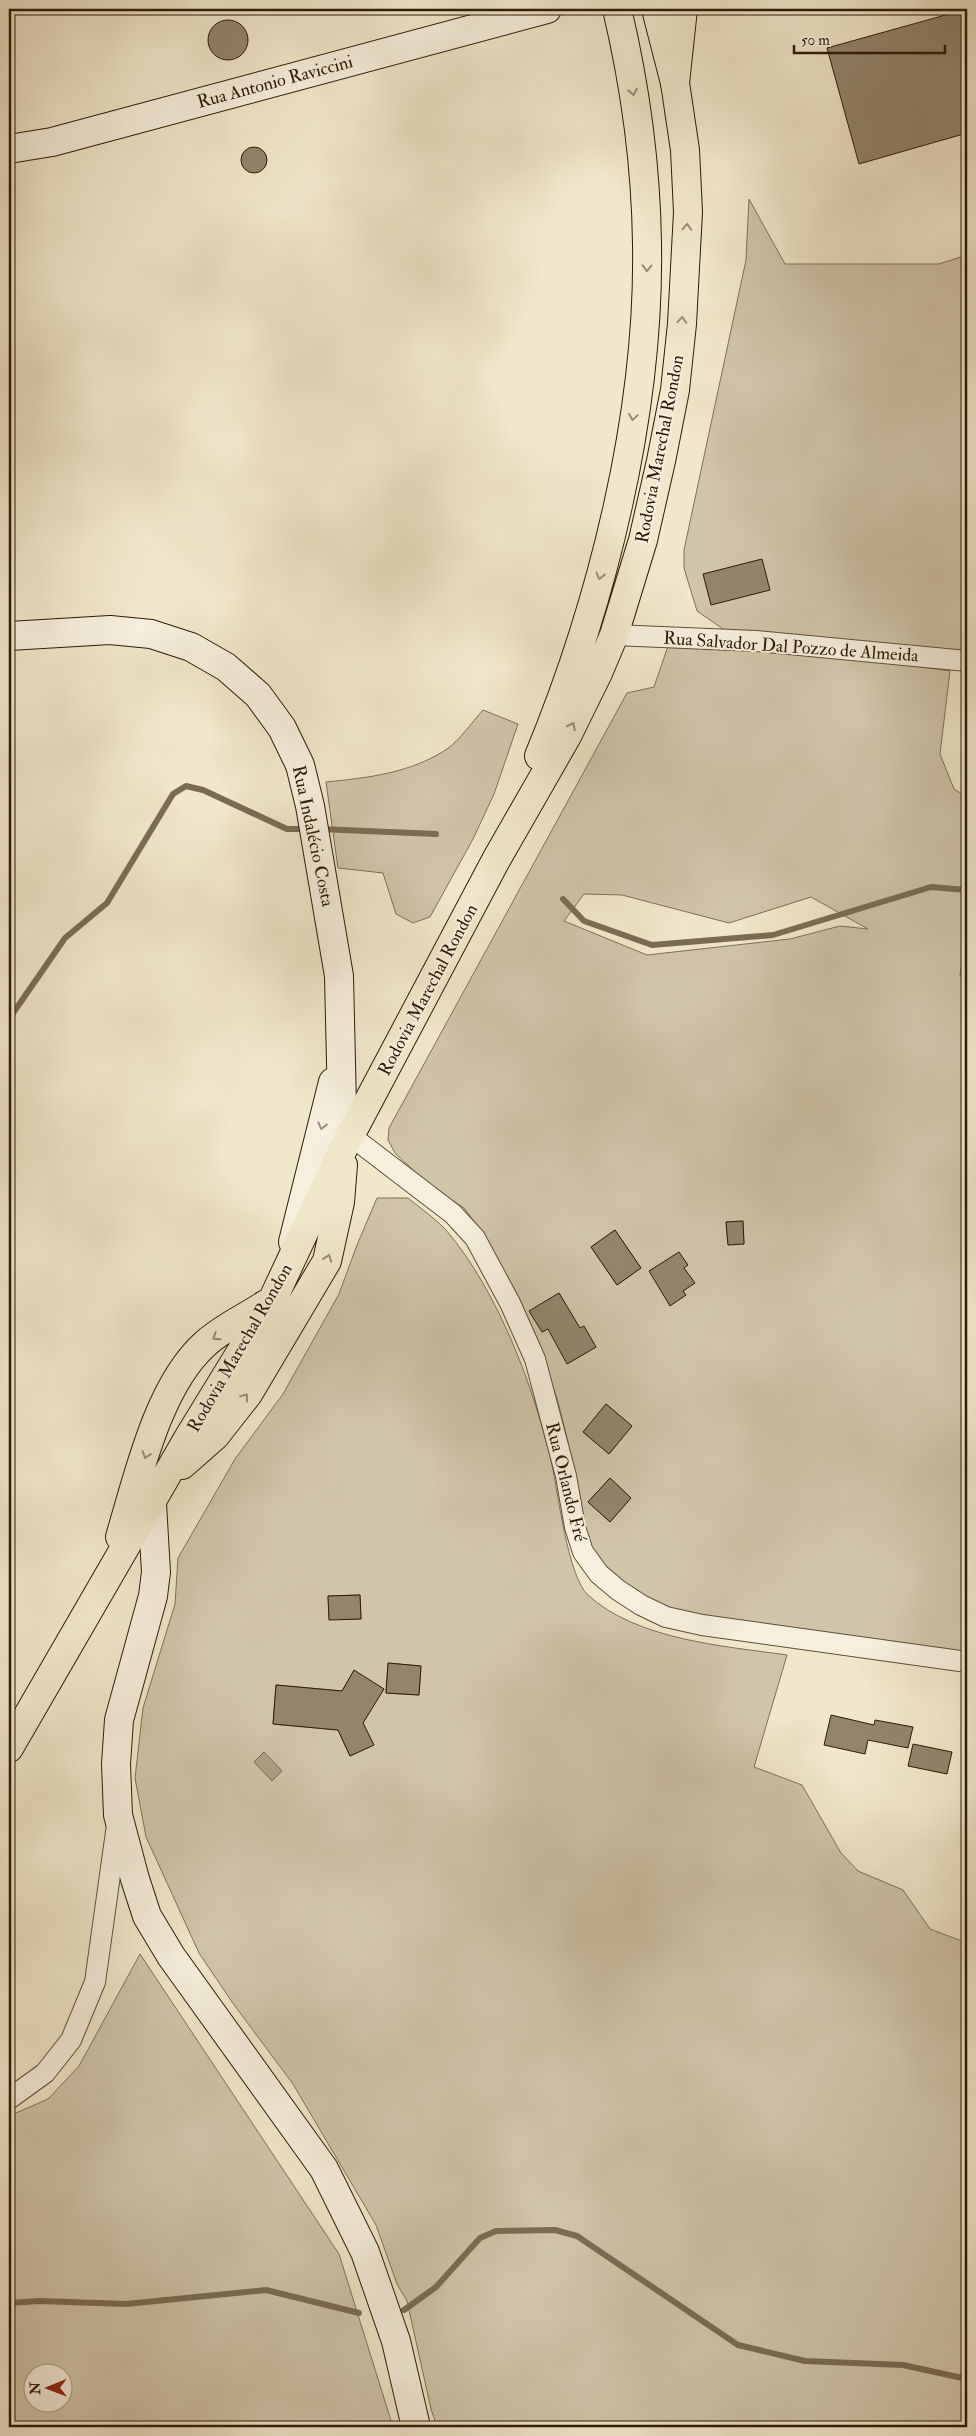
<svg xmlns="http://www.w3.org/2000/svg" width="976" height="2436" font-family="'IM FELL Double Pica',serif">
<rect width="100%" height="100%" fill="#f1e7cb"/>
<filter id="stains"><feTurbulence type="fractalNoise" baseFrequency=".004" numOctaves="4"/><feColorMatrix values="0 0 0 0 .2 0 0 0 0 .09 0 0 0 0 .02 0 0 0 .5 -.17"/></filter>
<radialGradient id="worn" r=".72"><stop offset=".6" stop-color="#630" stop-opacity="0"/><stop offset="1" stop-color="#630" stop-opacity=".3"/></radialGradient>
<path fill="#d0c4aa" stroke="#7e7058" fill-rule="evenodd" d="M 749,199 L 785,264 L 939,264 L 967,255 L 967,654 L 726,631 L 697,611 L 684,568 L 684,550 L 746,260 Z
M 668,646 L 823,653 L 950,671 L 940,754 L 954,789 L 967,797 L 967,920 L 960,976 L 967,973 L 967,1653 L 665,1610 L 605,1569 L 591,1549 L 581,1522 L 568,1442 L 557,1398 L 518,1296 L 481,1231 L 464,1208 L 431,1187 L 395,1153 L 388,1140 L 389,1128 L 627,693 L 654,687 ZM 584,894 L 622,895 L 729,923 L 811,897 L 868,929 L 840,926 L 790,939 L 647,955 L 564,921 ZM 743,1221 L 744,1244 L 728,1244 L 726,1222 ZM 615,1230 L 641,1268 L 617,1285 L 591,1247 ZM 559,1293 L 571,1314 L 543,1332 L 530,1311 ZM 584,1327 L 596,1347 L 567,1364 ZM 606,1404 L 632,1426 L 609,1454 L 583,1432 ZM 610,1478 L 631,1498 L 610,1522 L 588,1502 Z
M 483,710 L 518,724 L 494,794 L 473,839 L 430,917 L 413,923 L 396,914 L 383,873 L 338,868 L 326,782 C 367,778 411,773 447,749 C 460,740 472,722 483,710 Z
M 377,1198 L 408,1198 C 420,1208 435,1218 446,1230 C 498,1291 534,1387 552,1465 C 558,1493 568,1577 588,1595 C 637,1640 724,1646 787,1655 L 754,1767 L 802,1785 L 841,1853 L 858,1871 L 903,1890 L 930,1929 L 967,1943 L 967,2427 L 437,2427 L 431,2409 L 407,2301 L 397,2284 L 376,2225 L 293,2084 L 232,2002 L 199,1953 L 146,1837 L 135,1778 L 143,1708 L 175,1604 L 178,1558 L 235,1459 L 283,1394 L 339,1294 L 357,1245 ZM 360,1595 L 361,1619 L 329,1619 L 328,1596 ZM 388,1663 L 421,1666 L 419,1695 L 386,1693 ZM 354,1671 L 383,1689 L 363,1723 L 373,1745 L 350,1756 L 338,1730 L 273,1724 L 276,1685 L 342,1691 Z
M 140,1954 L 339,2254 L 393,2427 L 9,2427 L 9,2116 L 48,2099 L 79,2066 ZM 32,2374 L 62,2374 L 62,2404 L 32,2404 Z"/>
<path fill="#aea288" stroke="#7a6c54" d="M 264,1752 L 282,1771 L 272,1781 L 254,1762 Z"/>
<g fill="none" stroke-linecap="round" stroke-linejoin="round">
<path stroke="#7a6c54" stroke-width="6" d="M 320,829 L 436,834
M 563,899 L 584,921 L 652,945 L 773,935 L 931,887 L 967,890
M 9,1019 L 65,938 L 107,903 L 173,794 L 186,786 L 203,790 L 287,829 L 307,829
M 9,2303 L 39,2301 L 126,2304 L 266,2290 L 359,2313
M 404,2310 L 436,2287 L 480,2238 L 496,2231 L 555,2230 L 577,2236 L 738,2345 L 805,2361 L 903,2365 L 967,2379"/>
</g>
<path fill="#93856d" stroke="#2d1b07" d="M 967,9 L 967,133 L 859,164 L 827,48 Z
M208 40a20 20 0 1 1 40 0a20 20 0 1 1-40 0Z
M241 160a13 13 0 1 1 26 0a13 13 0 1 1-26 0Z
M 762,559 L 770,590 L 711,605 L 703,574 Z
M 743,1221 L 744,1244 L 728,1245 L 726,1222 Z
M 615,1230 L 641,1268 L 617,1285 L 591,1247 Z
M 679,1252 L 688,1265 L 684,1268 L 695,1283 L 683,1291 L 686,1295 L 670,1306 L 649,1271 Z
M 559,1293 L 580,1328 L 584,1326 L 596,1347 L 567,1364 L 548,1329 L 542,1332 L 529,1311 Z
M 606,1404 L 632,1426 L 609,1454 L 583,1432 Z
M 610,1478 L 631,1498 L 610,1522 L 588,1502 Z
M 360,1595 L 361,1619 L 329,1620 L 328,1596 Z
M 388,1663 L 421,1666 L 419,1695 L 386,1693 Z
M 354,1670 L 384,1689 L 363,1723 L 374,1745 L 350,1756 L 338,1730 L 273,1724 L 276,1685 L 342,1691 Z
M 831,1715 L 874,1725 L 875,1720 L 913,1727 L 908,1748 L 868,1740 L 865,1754 L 824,1745 Z
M 913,1744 L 952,1752 L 947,1774 L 908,1766 Z"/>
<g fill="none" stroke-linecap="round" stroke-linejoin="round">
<g stroke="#5e4e38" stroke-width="22">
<path id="street" d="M 614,635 L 756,641 L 967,661
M 351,1136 L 453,1214 L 475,1238 L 510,1303 L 535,1359 L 566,1476 L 575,1527 L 583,1552 L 599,1574 L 618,1590 L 641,1605 L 666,1617 L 702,1625 L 967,1662
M 9,2099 L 45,2073 L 71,2040 L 95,1982 L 117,1825"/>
</g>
<g stroke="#2d1b07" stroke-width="30">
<path id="secondary" d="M 9,149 L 52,142 L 547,9
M 9,636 L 110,630 L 151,634 L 191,647 L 226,667 L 258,695 L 282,728 L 300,765 L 310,806 L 339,976 L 343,1149
M 293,1242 L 333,1082
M 152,1504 L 156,1572 L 153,1596 L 119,1720 L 116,1764 L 118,1815 L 135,1879 L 147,1916 L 171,1956 L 324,2169 L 365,2252 L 396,2341 L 416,2427"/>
</g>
<g stroke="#2d1b07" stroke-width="30">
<path id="primary" d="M 539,756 C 603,601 650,412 647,244 C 646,165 635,85 617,9
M 182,1465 L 215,1436 L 248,1394 L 327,1261 L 340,1202 L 343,1165
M 120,1537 C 138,1477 158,1386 205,1344 C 222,1328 247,1317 266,1304
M 9,1748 L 190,1435 L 272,1301 L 343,1149 L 496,860 L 567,736 L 598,673 L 614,635 L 643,540 L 661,461 L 675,390 L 682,324 L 688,212 L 685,150 L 675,83 L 656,9"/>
</g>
<g stroke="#2d1b07" stroke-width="30">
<path id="highway" d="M 675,83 L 683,9"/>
</g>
<use href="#street" stroke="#f6efdd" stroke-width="20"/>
<use href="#secondary" stroke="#f6efdd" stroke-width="28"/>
<use href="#primary" stroke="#f1e7cb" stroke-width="28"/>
<use href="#highway" stroke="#f1e7cb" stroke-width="28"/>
</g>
<defs><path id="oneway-chevron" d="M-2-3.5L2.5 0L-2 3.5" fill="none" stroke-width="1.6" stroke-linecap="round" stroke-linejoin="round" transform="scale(1.25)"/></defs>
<g stroke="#998b73">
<use href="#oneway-chevron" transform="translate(633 92) rotate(81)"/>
<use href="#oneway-chevron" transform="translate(687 227) rotate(-87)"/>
<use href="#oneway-chevron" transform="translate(647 268) rotate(91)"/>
<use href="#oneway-chevron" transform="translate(682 320) rotate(-86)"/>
<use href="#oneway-chevron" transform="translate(633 417) rotate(98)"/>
<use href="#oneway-chevron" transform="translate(600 576) rotate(104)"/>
<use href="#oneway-chevron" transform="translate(572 726) rotate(-63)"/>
<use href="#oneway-chevron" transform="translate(328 1258) rotate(-70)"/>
<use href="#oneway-chevron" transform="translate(216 1337) rotate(147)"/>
<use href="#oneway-chevron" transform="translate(245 1397) rotate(-53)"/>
<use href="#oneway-chevron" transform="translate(146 1455) rotate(108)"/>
</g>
<use stroke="#9c907d" href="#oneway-chevron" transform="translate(322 1126) rotate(104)"/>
<g text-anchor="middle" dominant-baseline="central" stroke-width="4" stroke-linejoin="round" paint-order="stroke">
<g font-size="18" fill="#2d1b07" stroke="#f6efdd">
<text transform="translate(275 82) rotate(-15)">Rua Antonio Raviccini</text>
<text transform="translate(660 449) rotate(-79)">Rodovia Marechal Rondon</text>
<text transform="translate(791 647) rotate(4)">Rua Salvador Dal Pozzo de Almeida</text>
<text transform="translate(313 836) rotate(78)">Rua Indalécio Costa</text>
<text transform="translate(428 990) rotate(-62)">Rodovia Marechal Rondon</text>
<text transform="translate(240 1348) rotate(-60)">Rodovia Marechal Rondon</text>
<text transform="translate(566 1482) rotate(76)">Rua Orlando Fré</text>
</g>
</g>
<rect width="976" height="2436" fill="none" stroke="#f1e7cb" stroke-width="30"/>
<rect x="10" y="10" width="956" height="2416" fill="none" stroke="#2d1b07" stroke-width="2.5"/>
<rect x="15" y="15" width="946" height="2406" fill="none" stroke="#2d1b07"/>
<g transform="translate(48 2388) rotate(269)"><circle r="24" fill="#f6efdd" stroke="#a69a87"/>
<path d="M0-4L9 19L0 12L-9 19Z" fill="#8f2418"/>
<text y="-8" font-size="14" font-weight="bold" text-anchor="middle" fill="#2d1b07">N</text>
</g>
<path d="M794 45v8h151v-8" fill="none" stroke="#2d1b07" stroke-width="2.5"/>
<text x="801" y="45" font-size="15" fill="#2d1b07" stroke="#f6efdd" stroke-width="4" paint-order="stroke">50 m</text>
<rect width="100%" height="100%" filter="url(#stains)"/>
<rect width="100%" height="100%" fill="url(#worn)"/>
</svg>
